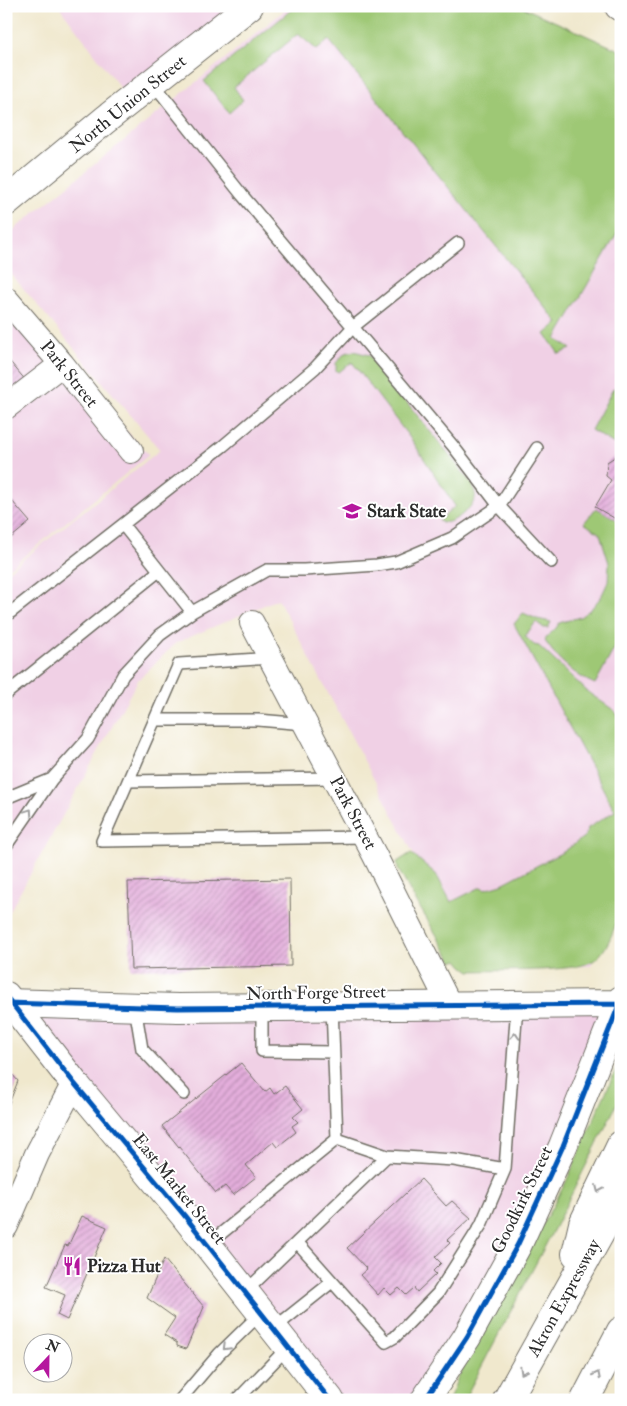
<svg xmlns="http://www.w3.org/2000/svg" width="627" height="1406" font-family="'IM FELL Double Pica',serif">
<defs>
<pattern id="building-hatch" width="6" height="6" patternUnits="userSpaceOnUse" patternTransform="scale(1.25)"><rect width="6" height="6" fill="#e4aedc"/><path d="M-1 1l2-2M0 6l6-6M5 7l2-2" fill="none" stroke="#b98eb3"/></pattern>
</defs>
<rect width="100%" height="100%" fill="#fff"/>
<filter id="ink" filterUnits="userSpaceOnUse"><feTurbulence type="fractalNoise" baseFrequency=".02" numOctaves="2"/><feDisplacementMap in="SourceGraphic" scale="10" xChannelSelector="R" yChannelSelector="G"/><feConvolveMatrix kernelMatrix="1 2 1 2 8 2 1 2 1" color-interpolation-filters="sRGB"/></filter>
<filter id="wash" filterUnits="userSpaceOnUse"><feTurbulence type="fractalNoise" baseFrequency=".0096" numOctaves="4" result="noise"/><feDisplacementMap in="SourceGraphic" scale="20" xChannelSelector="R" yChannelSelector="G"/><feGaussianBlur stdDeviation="1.12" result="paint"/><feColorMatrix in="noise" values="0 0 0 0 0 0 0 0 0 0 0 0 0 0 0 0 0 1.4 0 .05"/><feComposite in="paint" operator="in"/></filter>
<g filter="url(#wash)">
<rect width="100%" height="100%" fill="#f0e8cd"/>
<path fill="#f0d0e5" d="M 59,6 L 233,6 L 124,93 Z
M 290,6 L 520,6 L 621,51 L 621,888 L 591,966 L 475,969 L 278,599 L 176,643 L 138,680 L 6,918 L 6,573 L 160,450 L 6,268 L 6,236 Z
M 6,304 L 149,455 L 6,571 Z
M 23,1009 L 611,1010 L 515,1239 L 417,1400 L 336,1400 Z"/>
<path fill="#9ec875" stroke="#647a50" d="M 296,6 L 520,6 L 621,51 L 621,233 L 618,232 L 556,339 L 571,349 L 559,354 L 545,334 L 558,323 L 329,40 L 317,50 L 298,34 L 234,87 L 243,100 L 229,113 L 204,81 Z
M 354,351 L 369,355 L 473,485 C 474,490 477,496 474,501 C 470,510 449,528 439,521 L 455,506 L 413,442 L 352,362 L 339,372 L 336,371 L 336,363 L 345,353 Z
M 616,387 L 621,390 L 621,448 L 591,430 L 613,389 Z
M 596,508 L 621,522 L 621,636 L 595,684 C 575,676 557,659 545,641 C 547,634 556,631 559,623 L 580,617 L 591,609 L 601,597 L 608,582 L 609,563 L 600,534 L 584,523 Z
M 523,613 L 537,619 L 551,622 L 548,628 L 544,628 L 536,622 L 525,636 L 534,645 L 539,646 L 589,693 L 615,711 L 619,721 L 621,721 L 621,910 C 615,925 608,952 593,961 C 573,973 498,970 470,971 L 463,966 L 458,960 L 453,962 L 414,898 L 398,869 L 397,862 L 411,853 L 436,874 L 451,902 L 481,887 L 485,889 L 502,884 L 565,851 L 585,836 L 588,828 L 615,811 L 514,624 Z
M 621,1058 L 621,1096 L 554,1229 L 464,1400 L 449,1400 L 458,1377 L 566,1182 Z"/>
<g id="blocks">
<path fill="url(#building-hatch)" d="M 6,357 L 27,382 L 6,399 Z
M 621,453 L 621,522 L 595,507 L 611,480 L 606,476 L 607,462 Z
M 6,494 L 30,522 L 6,542 Z
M 290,879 L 291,966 L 131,969 L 128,882 Z
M 241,1063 L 265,1092 L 270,1088 L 274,1094 L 285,1086 L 303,1109 L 293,1117 L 298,1122 L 292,1126 L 296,1132 L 277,1147 L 273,1142 L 246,1165 L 256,1177 L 233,1195 L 225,1186 L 216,1193 L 162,1126 Z
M 6,1067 L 18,1081 L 6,1111 Z
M 421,1179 L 446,1206 L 452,1201 L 471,1218 L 447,1240 L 450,1243 L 435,1257 L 441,1263 L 433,1271 L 436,1274 L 417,1292 L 414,1288 L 406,1295 L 399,1288 L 391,1295 L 384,1288 L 378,1295 L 360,1275 L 367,1269 L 347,1248 Z
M 82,1216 L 107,1227 L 67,1320 L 57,1315 L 65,1295 L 46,1287 L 65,1245 L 68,1246 Z
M 164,1259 L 204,1307 L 186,1349 L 177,1346 L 177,1343 L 164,1335 L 175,1318 L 147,1298 Z"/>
</g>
</g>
<g filter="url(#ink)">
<use href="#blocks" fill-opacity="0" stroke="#706d64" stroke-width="1"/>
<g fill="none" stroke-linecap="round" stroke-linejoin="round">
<g stroke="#706d64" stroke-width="14">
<path id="service" d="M 153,83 L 242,195 L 453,446 L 499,506 L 551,562
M 123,525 L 192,612
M 6,616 L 223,446 L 315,368 L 353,327 L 458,243
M 272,658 L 179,664 L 102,841 L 366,837
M 6,694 L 159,571
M 155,720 L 258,720 L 305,724
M 128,781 L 334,778
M 6,798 L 52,779
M 6,846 L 52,779 L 88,739 L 123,675 L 160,635 L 192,612 L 267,570 L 304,570 L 377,565 L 396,562 L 452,538 L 499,506 L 537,448
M 135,1007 L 142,1049 L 184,1094
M 262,1007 L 262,1051 L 333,1052
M 387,1156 L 454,1160 L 505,1169 L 517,1005
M 297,1242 L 386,1342 L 395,1337 L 438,1293 L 481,1225 L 505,1169
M 207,1245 L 337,1139
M 245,1292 L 387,1156 L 337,1139 L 332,1006
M 273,1329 L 332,1282
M 180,1400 L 219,1354 L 261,1313
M 237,1400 L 288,1347"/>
</g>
<g stroke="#706d64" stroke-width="26">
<path id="minor" d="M 6,299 L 62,364 L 131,451
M 6,407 L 62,364
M 252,623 L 374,854 L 450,1006
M 6,1226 L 37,1154 L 74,1083"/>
</g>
<g stroke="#706d64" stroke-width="30">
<path id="tertiary" d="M 6,202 L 105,120 L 249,6
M 6,1003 L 178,1008 L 621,1004
M 425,1400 L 467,1337 L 518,1244 L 563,1146 L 621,1000"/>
</g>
<g stroke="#706d64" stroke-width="30">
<path id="primary" d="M 619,6 L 621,7
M 6,996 L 74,1083 L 184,1215 L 330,1400"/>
</g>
<g stroke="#706d64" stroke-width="30">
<path id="motorway" d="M 576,1254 L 583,1224 L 621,1145
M 507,1400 L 621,1196
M 585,1400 L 621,1331"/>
</g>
<use href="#service" stroke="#fff" stroke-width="11"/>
<use href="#minor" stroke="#fff" stroke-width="24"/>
<use href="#tertiary" stroke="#fff" stroke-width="28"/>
<use href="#primary" stroke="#fff" stroke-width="28"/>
<use href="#motorway" stroke="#fff" stroke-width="28"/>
<g stroke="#fff" stroke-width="8">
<path id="cycleway" d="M 9,1000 L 74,1083 L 184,1215 L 330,1400
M 6,1003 L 178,1008 L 621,1004
M 425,1400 L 467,1337 L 518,1244 L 563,1146 L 621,1000"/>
</g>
<use href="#cycleway" stroke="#0057b8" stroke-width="5"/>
</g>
<defs><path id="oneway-chevron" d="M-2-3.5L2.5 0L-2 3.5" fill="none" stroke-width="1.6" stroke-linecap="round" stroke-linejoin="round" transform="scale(1.25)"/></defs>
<g stroke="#a0a0a0">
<use href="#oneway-chevron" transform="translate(29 812) rotate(-56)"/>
<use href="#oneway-chevron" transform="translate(515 1036) rotate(-86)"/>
<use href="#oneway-chevron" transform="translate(599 1189) rotate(114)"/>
<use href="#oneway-chevron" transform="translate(226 1347) rotate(135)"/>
<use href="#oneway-chevron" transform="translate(523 1371) rotate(119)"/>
<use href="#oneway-chevron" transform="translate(597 1375) rotate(-63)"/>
</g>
</g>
<defs>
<g id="university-bare" transform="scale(1.5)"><path d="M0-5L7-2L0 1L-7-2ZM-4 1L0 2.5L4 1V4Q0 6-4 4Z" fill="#b5179e" stroke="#fff" stroke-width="2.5" paint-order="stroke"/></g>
<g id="restaurant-bare" transform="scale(1.5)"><path d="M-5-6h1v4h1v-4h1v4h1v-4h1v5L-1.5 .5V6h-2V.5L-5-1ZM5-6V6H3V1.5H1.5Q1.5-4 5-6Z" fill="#b5179e" stroke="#fff" stroke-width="2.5" paint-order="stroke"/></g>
</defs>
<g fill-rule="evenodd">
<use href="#university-bare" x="352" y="511"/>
<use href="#restaurant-bare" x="72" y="1266"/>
</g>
<g text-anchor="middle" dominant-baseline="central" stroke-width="4" stroke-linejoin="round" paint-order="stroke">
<g font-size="18" fill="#2b2b2b" stroke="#fff">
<text transform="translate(128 104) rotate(-39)">North Union Street</text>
<text transform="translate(69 374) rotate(51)">Park Street</text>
<text transform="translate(353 813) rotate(62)">Park Street</text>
<text transform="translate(316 993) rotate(-1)">North Forge Street</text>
<text transform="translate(179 1189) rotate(51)">East Market Street</text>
<text transform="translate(522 1200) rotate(-64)">Goodkirk Street</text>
<text transform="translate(564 1298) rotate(-61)">Akron Expressway</text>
</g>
<g font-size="18" font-weight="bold" fill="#2b2b2b" stroke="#fff" text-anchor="start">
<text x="367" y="511">Stark State</text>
<text x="87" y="1266">Pizza Hut</text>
</g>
</g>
<rect width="627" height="1406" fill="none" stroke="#fff" stroke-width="25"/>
<g transform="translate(48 1358) rotate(22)"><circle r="24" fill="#ffffff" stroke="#aaaaaa"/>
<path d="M0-4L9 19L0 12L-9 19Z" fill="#b5179e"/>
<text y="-8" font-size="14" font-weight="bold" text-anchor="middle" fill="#2b2b2b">N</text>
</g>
</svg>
